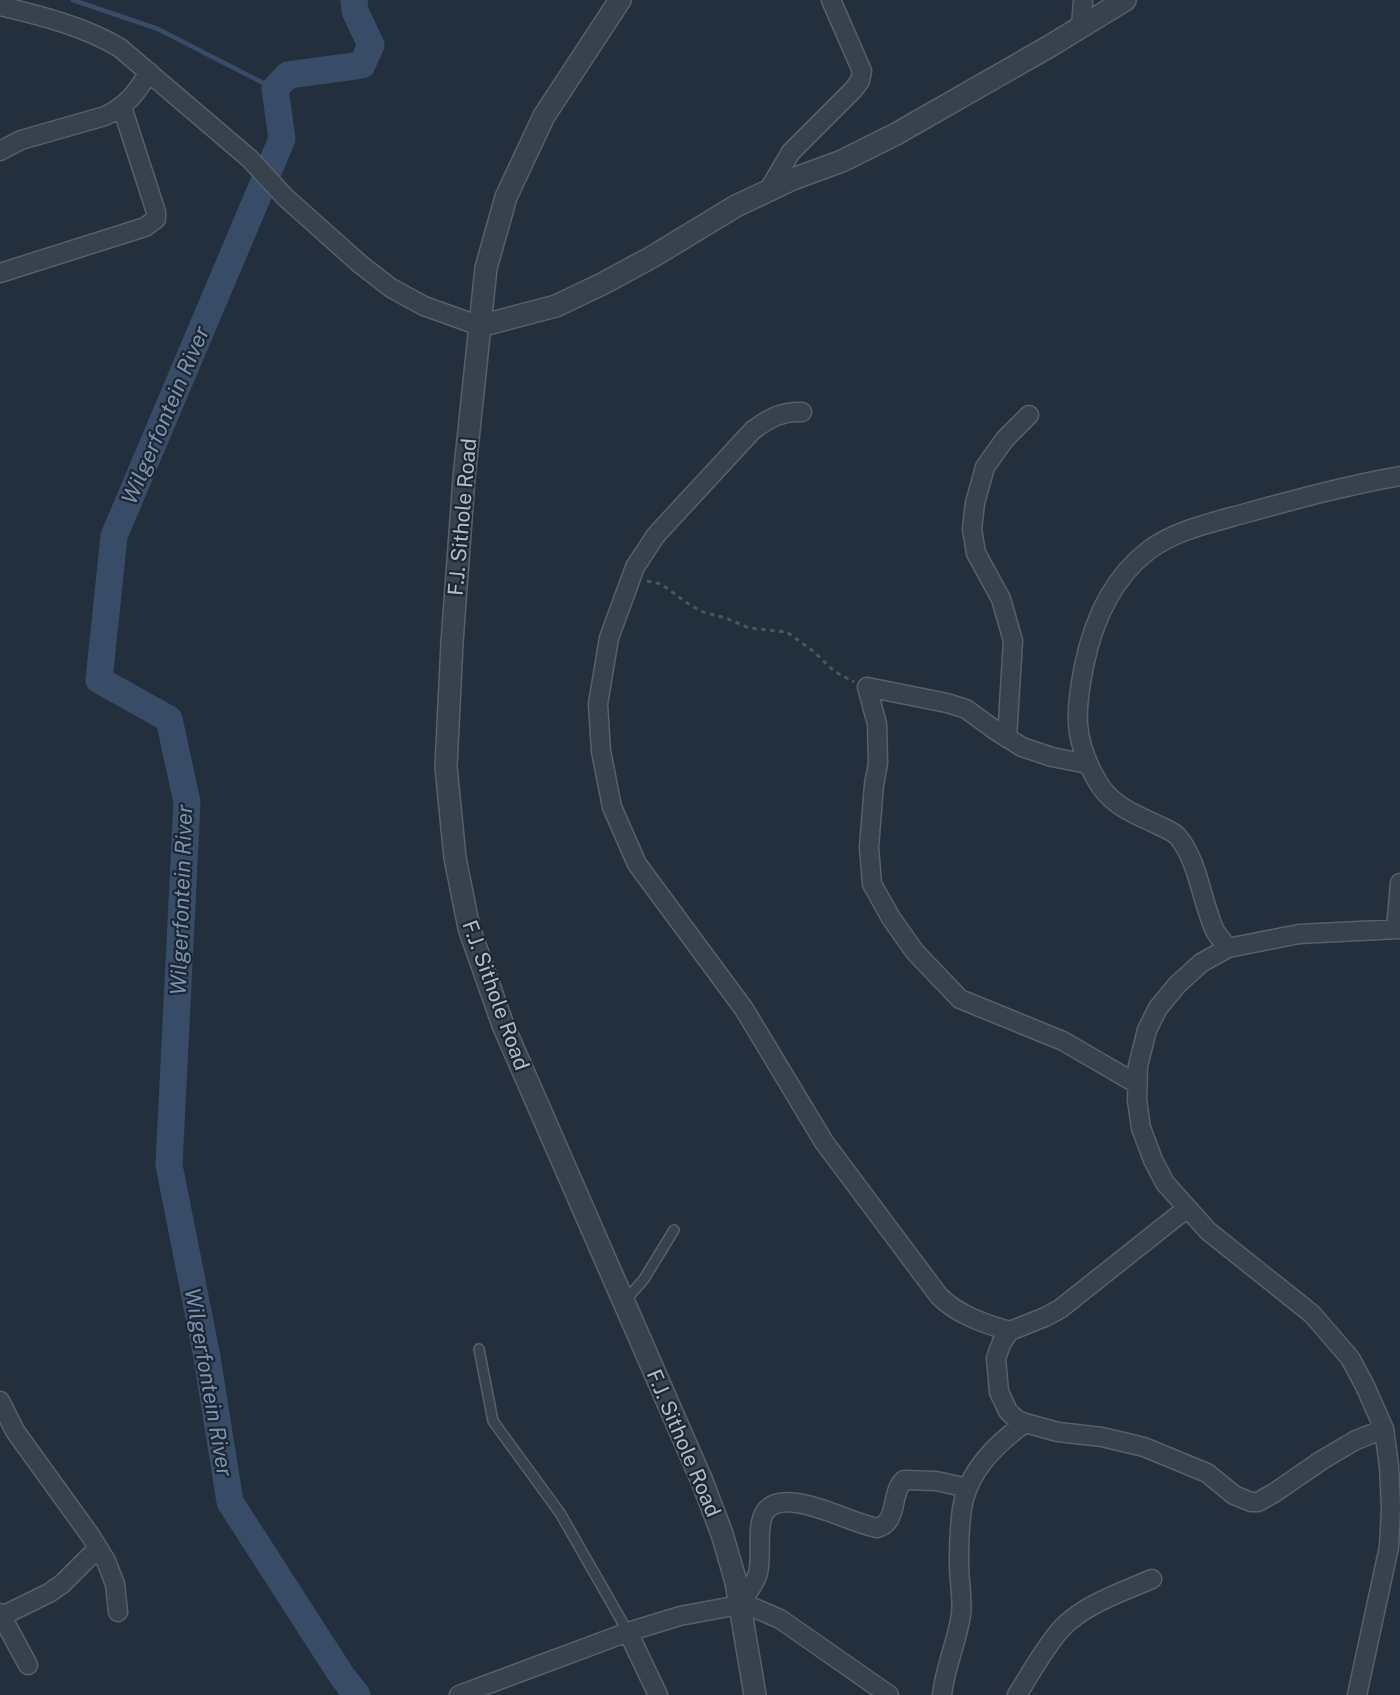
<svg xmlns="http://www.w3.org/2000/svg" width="1400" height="1695" font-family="'Public Sans',sans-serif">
<rect width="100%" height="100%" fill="#242f3e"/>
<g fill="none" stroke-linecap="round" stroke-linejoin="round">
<path stroke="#394c67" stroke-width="4.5" d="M 73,0 L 158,29 L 275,89"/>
<path stroke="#394c67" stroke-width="27" d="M 354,0 L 355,11 L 371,45 L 362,65 L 288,75 L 275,89 L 282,139 L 114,536 L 99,680 L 169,719 L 187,802 L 169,1165 L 207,1357 L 230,1502 L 342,1676 L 357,1695"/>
<g stroke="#565f6c" stroke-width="12">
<path id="service" d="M 625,1301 L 644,1279 L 674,1230
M 479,1349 L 493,1421 L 560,1513 L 628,1632"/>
</g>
<g stroke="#565f6c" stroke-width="21">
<path id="minor" d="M 0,6 C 39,15 86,27 120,48 L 250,159 L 285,197 L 360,264 L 391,288 L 424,306 L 480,326
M 1081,28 L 1083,0
M 0,151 L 21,140 L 105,116 C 127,106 137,92 149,72
M 768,191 L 791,152 L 853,90 L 860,81 L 862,71 L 831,0
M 0,273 L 145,227 L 156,219 L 156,212 L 122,107
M 802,412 C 782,411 770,418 753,430 L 656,535 L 635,567 L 609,638 L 598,704 L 601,751 L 612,807 L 637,864 L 744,1009 L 824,1142 L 939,1296 C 958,1315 985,1324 1010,1331
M 867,687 L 877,724 L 878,763 L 874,785 L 869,847 L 872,884 L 891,918 L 915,952 L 960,999 L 1063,1041 L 1137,1084
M 867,687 L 947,703 L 966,709 L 995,730 L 1022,747 L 1052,757 L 1088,764
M 1007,738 L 1013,641 L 1001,599 L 976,553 L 972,529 L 975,503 L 985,467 L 1005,439 L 1029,415
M 1396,929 L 1400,883
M 1228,948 C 1225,943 1220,939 1217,934 C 1212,927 1210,917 1207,909 C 1199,884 1195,859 1179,838 C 1174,831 1163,828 1156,824 C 1132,813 1109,804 1096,779 C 1073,738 1075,711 1084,666 C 1093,622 1112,578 1149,550 C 1176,530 1214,522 1246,513 C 1297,499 1348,485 1400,476
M 1186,1209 L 1060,1309 L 1045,1317 L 1010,1331 L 1002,1342 L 996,1358 L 999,1392 L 1008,1411 L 1016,1419 L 1025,1423 L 1058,1432 L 1102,1437 L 1144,1447 L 1207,1473 L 1234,1495 L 1251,1502 L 1258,1502 L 1274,1493 L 1322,1460 L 1356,1440 L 1384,1429
M 0,1401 L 15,1431 L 90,1535 L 106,1561 L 115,1584 L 118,1612
M 739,1605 C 745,1596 755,1584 758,1573 C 765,1545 745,1495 797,1503 C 825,1507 850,1522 877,1528 C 899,1523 890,1492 904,1480 L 936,1481 L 968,1488
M 0,1613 L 28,1665
M 2,1616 L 49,1593 L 62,1584 L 98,1548
M 628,1632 L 658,1695
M 459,1695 L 628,1632 L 680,1616 L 739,1605 L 752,1607 L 780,1619 L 889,1695
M 942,1695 C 945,1667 957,1642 961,1615 C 963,1598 959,1581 959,1565 C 959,1547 959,1513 965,1496 C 974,1465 1000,1441 1025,1423
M 1017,1695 C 1031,1673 1044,1648 1062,1628 C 1085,1604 1122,1592 1152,1579
M 1357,1695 L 1389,1547 L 1391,1508 L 1389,1466 L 1384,1429 L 1365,1386 L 1350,1358 L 1312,1314 L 1208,1231 L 1165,1183 L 1153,1160 L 1141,1128 L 1137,1100 L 1138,1066 L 1147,1030 L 1158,1008 L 1177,985 L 1201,963 L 1228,948 L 1299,934 L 1400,929"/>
</g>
<g stroke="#565f6c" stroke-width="24">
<path id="tertiary" d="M 620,0 L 544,116 L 506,197 L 486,268 L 464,478 L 452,643 L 446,767 L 455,858 L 469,928 L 503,1025 L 702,1481 L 722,1534 L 736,1582 L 755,1695
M 480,326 L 556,306 L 604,283 L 652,257 L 736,206 L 793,179 L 842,161 L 896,134 L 1050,46 L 1125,0"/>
</g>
<path stroke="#44595c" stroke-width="3" stroke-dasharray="4.5 4.5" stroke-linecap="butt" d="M 647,581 L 661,584 L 690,605 L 703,612 L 726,618 L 749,628 L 787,632 L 813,651 L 834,671 L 854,682"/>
<use href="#service" stroke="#38414e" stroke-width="9"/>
<use href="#minor" stroke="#38414e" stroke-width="18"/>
<use href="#tertiary" stroke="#38414e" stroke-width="21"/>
</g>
<g text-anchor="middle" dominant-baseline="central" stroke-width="4.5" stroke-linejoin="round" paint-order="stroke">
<g font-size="21" fill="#b4bcc9" stroke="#1d2633">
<text transform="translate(462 517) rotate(-85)">F.J. Sithole Road</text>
<text transform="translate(496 995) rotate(70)">F.J. Sithole Road</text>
<text transform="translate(684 1443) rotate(67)">F.J. Sithole Road</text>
</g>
<g font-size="22" font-style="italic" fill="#7c92b1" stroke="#1d2633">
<text transform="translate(165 415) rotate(-67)">Wilgerfontein River</text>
<text transform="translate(181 900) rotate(-88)">Wilgerfontein River</text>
<text transform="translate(209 1382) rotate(80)">Wilgerfontein River</text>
</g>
</g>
</svg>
